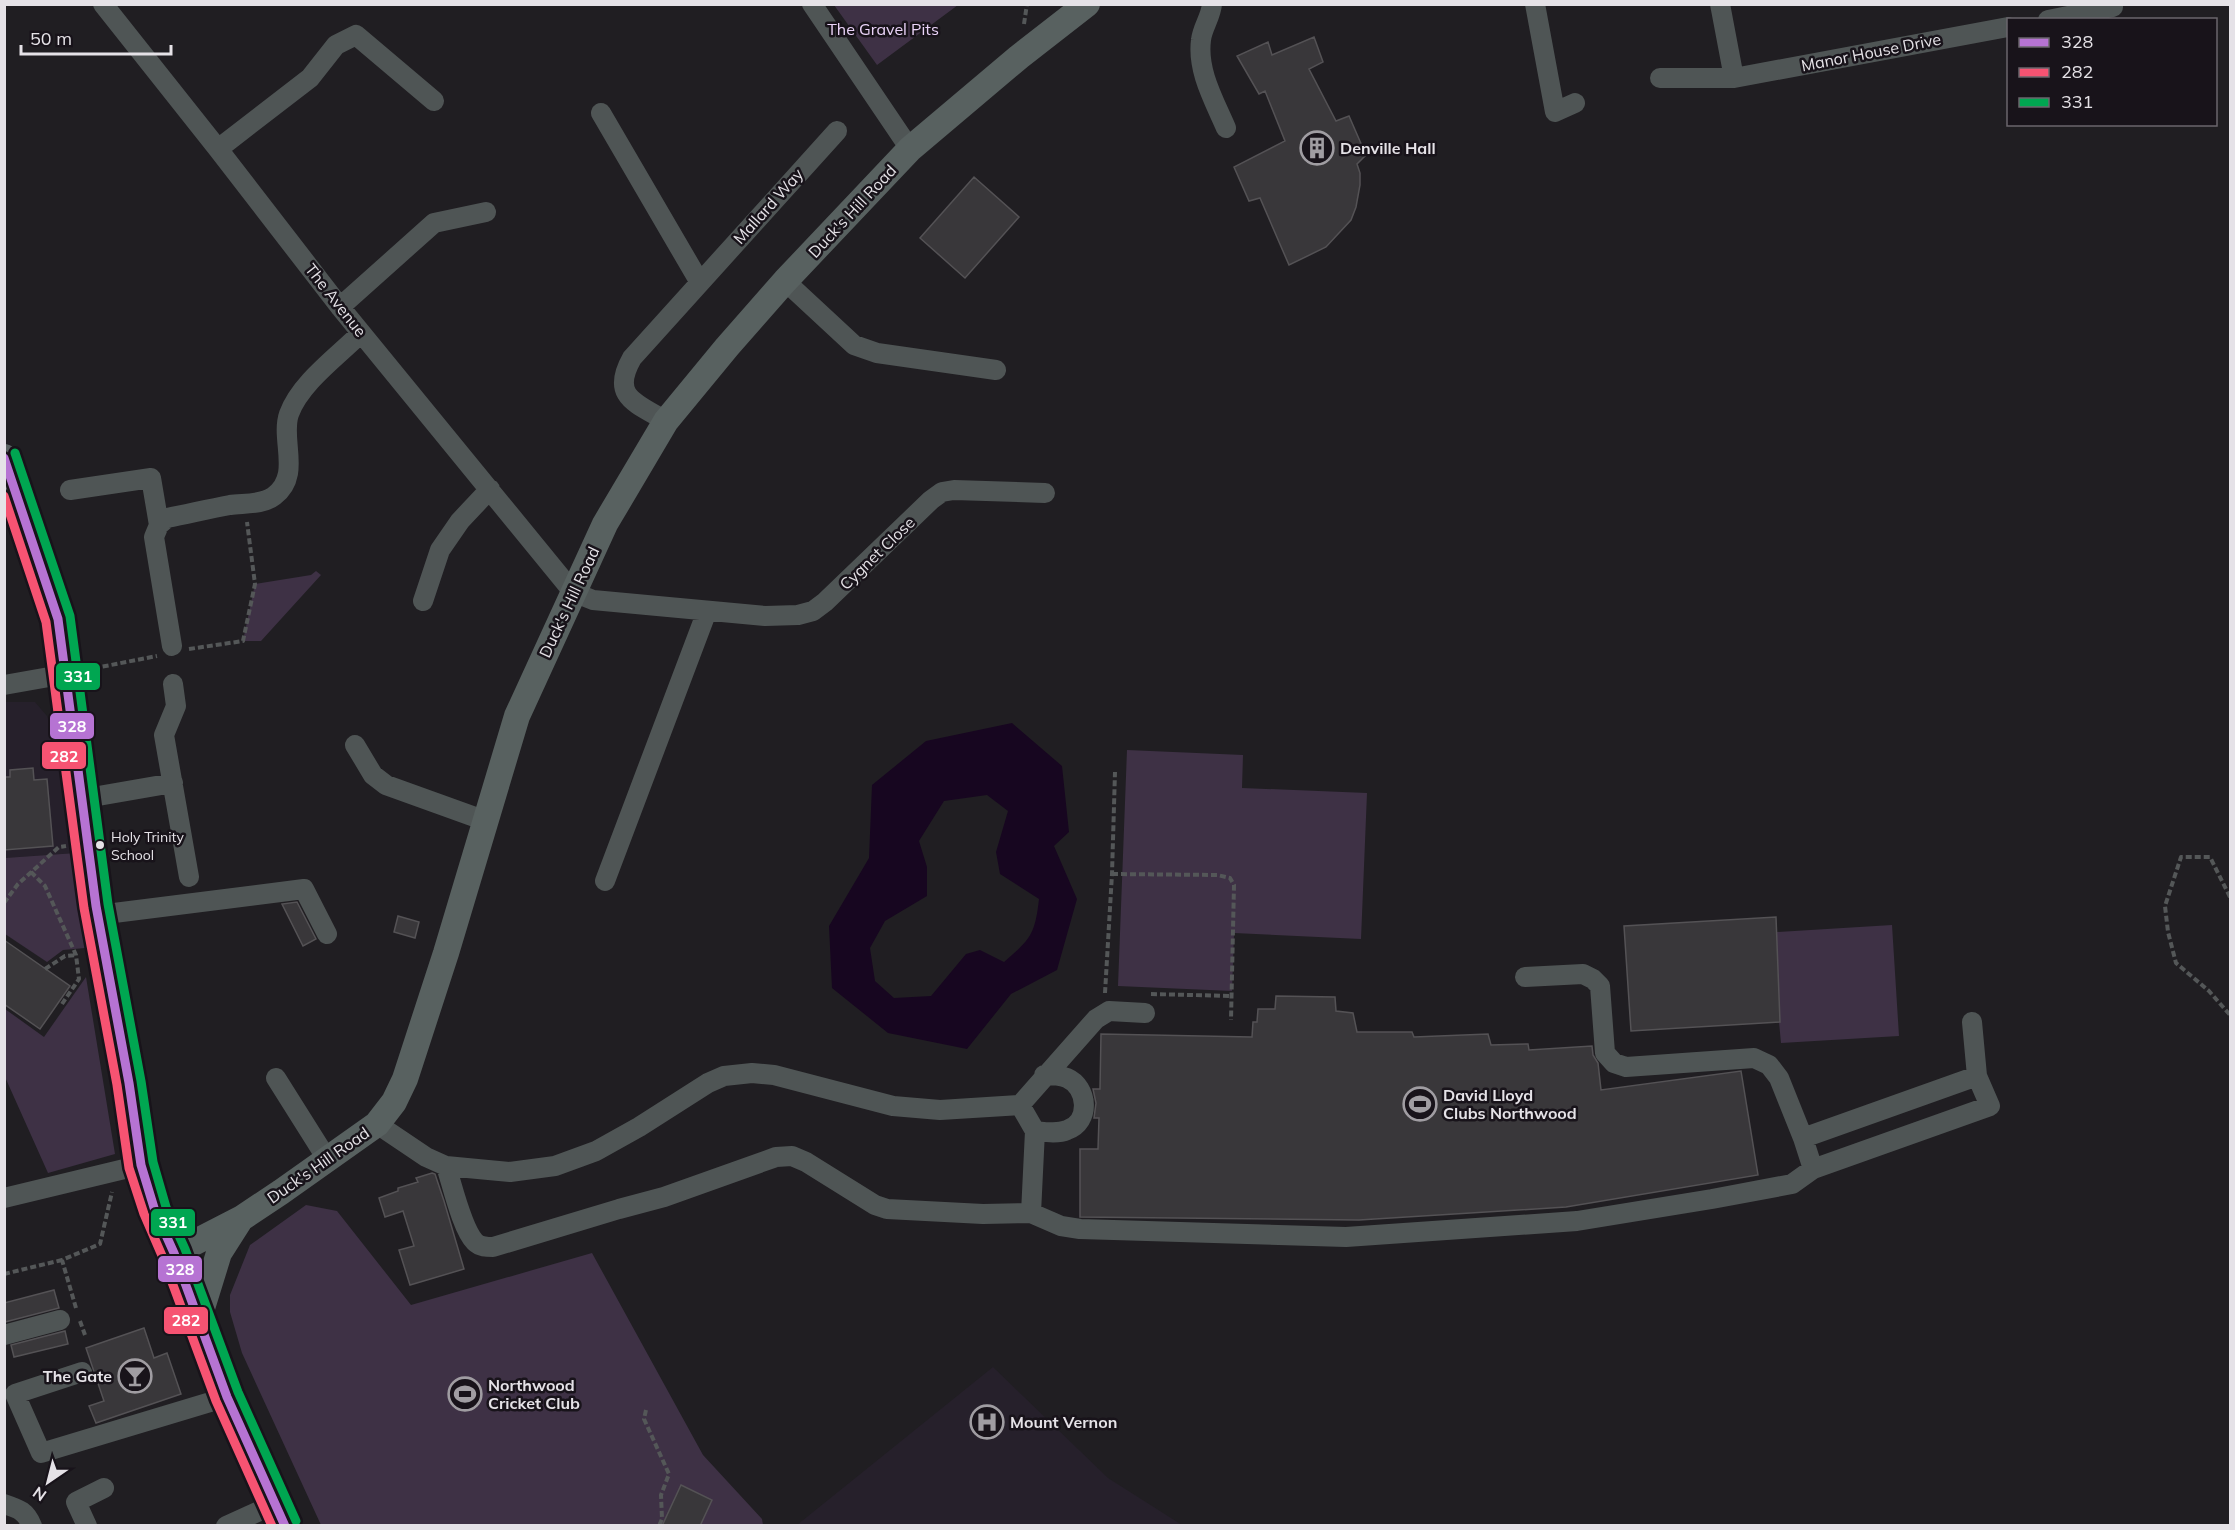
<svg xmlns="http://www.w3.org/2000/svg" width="2235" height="1530" font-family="Mulish,sans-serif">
<rect width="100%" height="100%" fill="#201e22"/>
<path fill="#26202b" d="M 5,702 L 35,702 L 47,716 L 62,765 L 76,853 L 5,858 Z
M 993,1367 L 1108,1478 L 1182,1525 L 797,1525 Z"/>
<path fill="#3e3145" d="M 834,5 L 958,5 L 877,65 Z
M 316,571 L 321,575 L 261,641 L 243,641 L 255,584 L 311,575 Z
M 1127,750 L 1243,755 L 1242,788 L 1367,793 L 1361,939 L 1234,933 L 1232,991 L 1118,986 Z
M 76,853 L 85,948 L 63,950 L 47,962 L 5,934 L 5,858 Z
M 1892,925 L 1899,1036 L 1781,1043 L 1779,1022 L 1631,1031 L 1624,926 L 1777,932 Z
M 86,977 L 115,1154 L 48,1173 L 5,1077 L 5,1009 L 44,1037 Z
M 306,1205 L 337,1211 L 411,1305 L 592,1253 L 703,1455 L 762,1519 L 763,1525 L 321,1525 L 242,1353 L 230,1312 L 230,1295 L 250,1245 Z"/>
<path fill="#170620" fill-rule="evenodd" d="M 1012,723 L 1062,766 L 1069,832 L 1054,846 L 1077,899 L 1057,970 L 1011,994 L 967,1049 L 888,1033 L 832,988 L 829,926 L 869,858 L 872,785 L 926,741 ZM 987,795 L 1008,811 L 996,852 L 1000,874 L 1039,899 C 1035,934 1031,939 1004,962 L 980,950 L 966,954 L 931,996 L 894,998 L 875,981 L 870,948 L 885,921 L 927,896 L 927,867 L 919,841 L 944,801 Z"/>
<path fill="#39373a" stroke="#545255" stroke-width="1.5" d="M 1314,37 L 1323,62 L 1309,69 L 1336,121 L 1349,116 L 1366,155 L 1357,164 L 1360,173 L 1360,185 L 1356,207 L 1351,220 L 1326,247 L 1289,265 L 1260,198 L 1249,201 L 1234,167 L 1285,141 L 1265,91 L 1259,94 L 1237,56 L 1268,42 L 1272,55 Z
M 974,177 L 1019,217 L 965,278 L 920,238 Z
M 33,768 L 34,780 L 47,779 L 53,846 L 4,850 L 4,777 L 10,777 L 10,770 Z
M 297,902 L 316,939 L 303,946 L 282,904 Z
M 398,916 L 419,922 L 415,938 L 394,932 Z
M 1776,917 L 1780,1022 L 1631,1031 L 1624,926 Z
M 4,940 L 70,986 L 40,1029 L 4,1004 Z
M 1276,996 L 1335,997 L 1336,1011 L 1353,1013 L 1357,1032 L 1412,1032 L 1414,1037 L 1488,1034 L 1491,1045 L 1528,1044 L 1529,1050 L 1592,1046 L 1593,1055 L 1598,1063 L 1601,1090 L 1741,1071 L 1758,1175 L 1566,1207 L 1359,1220 L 1080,1217 L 1080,1149 L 1098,1149 L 1099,1118 L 1094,1118 L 1096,1103 L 1093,1089 L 1100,1089 L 1101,1034 L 1252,1037 L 1253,1022 L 1257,1022 L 1258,1009 L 1275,1009 Z
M 432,1173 L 435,1174 L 444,1201 L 464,1269 L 410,1285 L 399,1250 L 414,1246 L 403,1211 L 385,1217 L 379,1198 L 398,1191 L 398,1188 L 418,1182 L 416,1178 Z
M 54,1290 L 59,1308 L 5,1322 L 4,1303 Z
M 144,1328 L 154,1358 L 167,1353 L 181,1394 L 96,1423 L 89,1406 L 104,1401 L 86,1348 Z
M 65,1331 L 68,1344 L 14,1357 L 11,1345 Z
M 681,1485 L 712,1500 L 700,1526 L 662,1526 Z"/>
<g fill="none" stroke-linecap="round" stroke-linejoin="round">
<path stroke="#545758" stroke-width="4" stroke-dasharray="6 3" stroke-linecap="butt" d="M 1024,24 L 1027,4
M 189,649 L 243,641 L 255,584 L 247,522
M 85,670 L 157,656
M 31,872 L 45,886 L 76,955 L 79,979 L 62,1004
M 1112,874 L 1217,875 L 1230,878 L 1234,885 L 1231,1020
M 2230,897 L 2210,857 L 2181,857 L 2165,906 L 2168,932 L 2176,963 L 2209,991 L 2230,1015
M 4,903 L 18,884 L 59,847 L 66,846
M 45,969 L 65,956 L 77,955
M 1105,993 L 1112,874 L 1115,772
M 1151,994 L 1231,996
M 4,1274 L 62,1260
M 76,1308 L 62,1260 L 100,1244 L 112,1192
M 80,1321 L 85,1335
M 646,1410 L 644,1419 L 669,1474 L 661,1495 L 662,1519 L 659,1526"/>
<path stroke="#4f5555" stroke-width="20" d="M 103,4 L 218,149 L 340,307 L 573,592 L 593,600 L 765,616 L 798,615 L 813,611 L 825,602 L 931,500 L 942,492 L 954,490 L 1045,493
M 812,4 L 910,149
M 1212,4 C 1211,17 1202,28 1201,40 C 1197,71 1214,100 1226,128
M 1535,4 L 1555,112 L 1575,103
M 1720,4 L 1734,78
M 2048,20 L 2113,7
M 1660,78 L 1734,78 L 2008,27
M 601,113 L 699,281
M 218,149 L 310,78 L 336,45 L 356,35 L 434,101
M 785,281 L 854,345 L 877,353 L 996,370
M 340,307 L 434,223 L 486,212
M 666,421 C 636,403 610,397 632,358 L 837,131
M 70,490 L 151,478 L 159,525
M 423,601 L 440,550 L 460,521 L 490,489
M 172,646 L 154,537 L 159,525 L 167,518 C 188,514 208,509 230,505 C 243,503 263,505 274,496 C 302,475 280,440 289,414 C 300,383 338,356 361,333
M 173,684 L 176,706 L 164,735 L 189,877
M 4,685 L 66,674
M 355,745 L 373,775 L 386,785 L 486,821
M 81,799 L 173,783
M 605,881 L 707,611
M 98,915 L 304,889 L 327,934
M 1525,977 L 1583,974 L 1593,979 L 1600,986 L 1605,1053 L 1614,1063 L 1626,1067 L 1754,1058 L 1769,1065 L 1779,1078 L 1803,1138
M 276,1078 L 327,1159
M 1020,1105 L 1035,1131 L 1031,1213
M 377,1124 L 426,1157 L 446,1166 L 510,1172 L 555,1166 L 596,1151 L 639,1127 L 708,1083 L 724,1076 L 752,1073 L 774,1075 L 893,1106 L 940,1110 L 1020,1105 L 1096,1019 L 1109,1011 L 1145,1013
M 1035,1131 C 1045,1132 1058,1134 1067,1130 C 1091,1122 1088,1087 1067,1078 C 1060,1075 1052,1075 1044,1075
M 446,1166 C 452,1184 462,1229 475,1242 C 480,1247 487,1247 493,1247 L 619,1209 L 664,1197 L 776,1157 L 792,1156 L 806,1162 L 875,1205 L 887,1209 L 983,1214 L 1031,1213 L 1061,1226 L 1080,1229 L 1346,1237 L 1577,1221 L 1712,1199 L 1792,1184 L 1813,1169 L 1990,1106 L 1977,1076 L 1972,1022
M 1813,1169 L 1803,1138 L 1977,1076
M 4,1198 L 141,1165
M 4,1335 L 60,1320
M 82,1372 L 15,1394 L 41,1453 L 227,1397
M 4,1504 C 19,1509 26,1511 32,1526
M 87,1526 L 76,1502 L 104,1488
M 226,1526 L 275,1504"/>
<path stroke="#586160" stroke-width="26" d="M 4,457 L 58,619 L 96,906 L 129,1083 L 141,1165 L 155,1211 L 174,1253 L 227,1397 L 285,1526
M 174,1253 L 242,1218 L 281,1192 L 377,1124 L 394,1102 L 405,1079 L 446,953 L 517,716 L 605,524 L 666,421 L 727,347 L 785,281 L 910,149 L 1019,57 L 1087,4
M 198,1321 L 219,1253 L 240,1220"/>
<g stroke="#18131a" stroke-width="14">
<path id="bus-1" d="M 4,458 L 58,619 L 96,906 L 129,1083 L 141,1165 L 155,1211 L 174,1253 L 227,1397 L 285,1526"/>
</g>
<g stroke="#18131a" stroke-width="14">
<path id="bus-2" d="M 4,496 L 46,622 L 84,908 L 117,1085 L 129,1168 L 144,1214 L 163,1258 L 216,1401 L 272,1526"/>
</g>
<g stroke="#18131a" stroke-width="14">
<path id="bus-3" d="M 15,453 L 70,616 L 108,904 L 141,1081 L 153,1162 L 166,1207 L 185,1249 L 238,1392 L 296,1521"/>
</g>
<use href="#bus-1" stroke="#b673d3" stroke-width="9"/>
<use href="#bus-2" stroke="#f65372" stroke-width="9"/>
<use href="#bus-3" stroke="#00a651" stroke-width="9"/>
</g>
<defs>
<g id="building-ring" transform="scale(1.725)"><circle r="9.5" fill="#18131a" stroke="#a09da2" stroke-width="1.5"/><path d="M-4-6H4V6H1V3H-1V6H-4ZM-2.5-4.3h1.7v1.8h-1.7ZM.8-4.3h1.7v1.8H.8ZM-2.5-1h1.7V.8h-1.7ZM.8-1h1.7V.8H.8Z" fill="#a09da2"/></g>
<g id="stadium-ring" transform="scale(1.725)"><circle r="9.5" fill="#18131a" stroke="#a09da2" stroke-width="1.5"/><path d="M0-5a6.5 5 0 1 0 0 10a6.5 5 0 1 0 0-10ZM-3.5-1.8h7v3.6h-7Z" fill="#a09da2"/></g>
<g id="bar-ring" transform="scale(1.725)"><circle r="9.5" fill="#18131a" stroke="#a09da2" stroke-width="1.5"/><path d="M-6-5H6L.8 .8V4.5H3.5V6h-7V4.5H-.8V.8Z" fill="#a09da2"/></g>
<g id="hospital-ring" transform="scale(1.725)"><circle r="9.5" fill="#18131a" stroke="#a09da2" stroke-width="1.5"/><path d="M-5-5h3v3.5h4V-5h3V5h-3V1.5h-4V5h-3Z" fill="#a09da2"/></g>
</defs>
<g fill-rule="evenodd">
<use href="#building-ring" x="1317" y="148"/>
<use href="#stadium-ring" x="1420" y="1104"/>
<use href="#bar-ring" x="135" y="1376"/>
<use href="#stadium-ring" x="465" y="1394"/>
<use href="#hospital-ring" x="987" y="1422"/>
</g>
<circle fill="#e5e2e7" stroke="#18131a" stroke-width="2" cx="100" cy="845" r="5"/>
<g text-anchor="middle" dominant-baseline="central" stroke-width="5" stroke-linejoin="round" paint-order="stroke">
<g font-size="14" fill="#e5e2e7" stroke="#18131a" text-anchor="start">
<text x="111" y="837">Holy Trinity<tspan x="111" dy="18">School</tspan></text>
</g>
<g font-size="16" fill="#ead3f8" stroke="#18131a">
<text x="883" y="29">The Gravel Pits</text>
</g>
<g font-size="16" fill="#e5e2e7" stroke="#18131a">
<text transform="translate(1871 52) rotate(-11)">Manor House Drive</text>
<text transform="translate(768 206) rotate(-48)">Mallard Way</text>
<text transform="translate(852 211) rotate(-47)">Duck's Hill Road</text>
<text transform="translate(336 300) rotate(52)">The Avenue</text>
<text transform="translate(877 553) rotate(-44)">Cygnet Close</text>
<text transform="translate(569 602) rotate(-65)">Duck's Hill Road</text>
<text transform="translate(318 1165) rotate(-35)">Duck's Hill Road</text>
</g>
<g font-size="16" font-weight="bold" fill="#e5e2e7" stroke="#18131a" text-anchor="start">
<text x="1340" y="148">Denville Hall</text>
<text x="1443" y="1095">David Lloyd<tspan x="1443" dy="18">Clubs Northwood</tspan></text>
<text x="112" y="1376" text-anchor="end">The Gate</text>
<text x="488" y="1385">Northwood<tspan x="488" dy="18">Cricket Club</tspan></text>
<text x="1010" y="1422">Mount Vernon</text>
</g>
</g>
<g stroke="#18131a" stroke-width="2">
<rect x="55" y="662" width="46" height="29" rx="6" fill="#00a651"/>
<rect x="49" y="712" width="46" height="28" rx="6" fill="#b673d3"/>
<rect x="41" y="741" width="46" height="29" rx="6" fill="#f65372"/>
<rect x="150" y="1208" width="46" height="29" rx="6" fill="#00a651"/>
<rect x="157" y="1255" width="46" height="28" rx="6" fill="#b673d3"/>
<rect x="163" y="1306" width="46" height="29" rx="6" fill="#f65372"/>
</g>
<g font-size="16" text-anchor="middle" font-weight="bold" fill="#fff">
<text x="78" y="682">331</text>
<text x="72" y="732">328</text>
<text x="64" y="762">282</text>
<text x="173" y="1228">331</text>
<text x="180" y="1275">328</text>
<text x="186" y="1326">282</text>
</g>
<rect width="2235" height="1530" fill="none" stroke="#e5e2e7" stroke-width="12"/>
<rect x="2007" y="18" width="210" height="108" fill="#18131a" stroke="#6a666c" stroke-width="1.5"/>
<rect x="2019" y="38" width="30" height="9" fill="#b673d3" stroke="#6a666c" stroke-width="1.5"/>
<text x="2061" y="48" font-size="18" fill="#e5e2e7">328</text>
<rect x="2019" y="68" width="30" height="9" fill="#f65372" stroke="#6a666c" stroke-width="1.5"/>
<text x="2061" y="78" font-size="18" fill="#e5e2e7">282</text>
<rect x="2019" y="98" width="30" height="9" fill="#00a651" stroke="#6a666c" stroke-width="1.5"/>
<text x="2061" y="108" font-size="18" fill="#e5e2e7">331</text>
<g transform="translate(48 1482) rotate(215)" stroke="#18131a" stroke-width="4.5" paint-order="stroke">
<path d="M0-4.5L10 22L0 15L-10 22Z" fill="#e5e2e7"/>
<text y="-9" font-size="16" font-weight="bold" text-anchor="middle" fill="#e5e2e7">N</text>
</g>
<path d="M21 45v9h150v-9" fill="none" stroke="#e5e2e7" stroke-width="3"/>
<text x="30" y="45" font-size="18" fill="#e5e2e7" stroke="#18131a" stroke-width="4.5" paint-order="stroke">50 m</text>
</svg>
